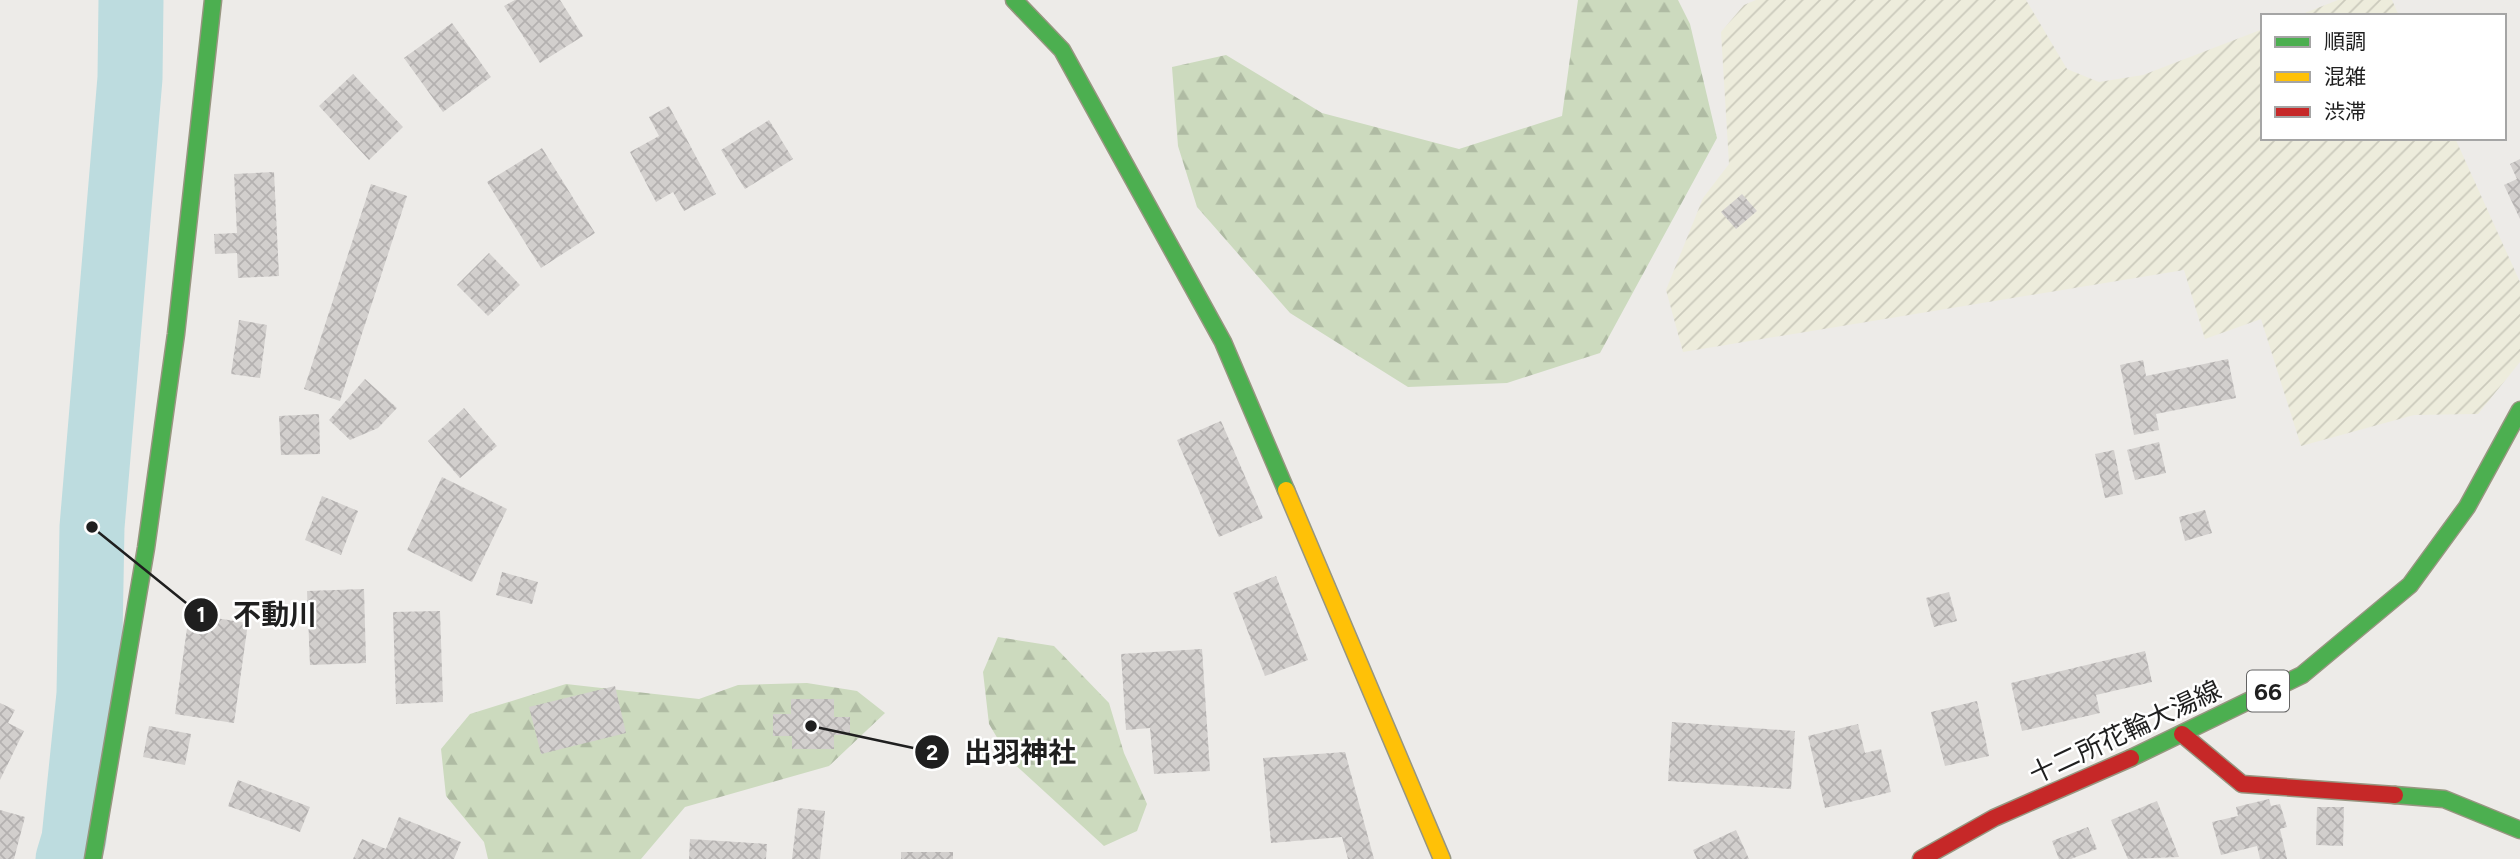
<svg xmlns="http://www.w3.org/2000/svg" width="2520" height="859" font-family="Figtree,'Noto Sans JP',sans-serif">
<defs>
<pattern id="farmland-furrows" width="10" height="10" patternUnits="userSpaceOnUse" patternTransform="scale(1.75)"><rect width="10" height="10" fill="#edecdc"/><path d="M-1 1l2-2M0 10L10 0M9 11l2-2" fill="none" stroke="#cbcabc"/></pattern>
<pattern id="forest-firs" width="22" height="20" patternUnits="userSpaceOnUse" patternTransform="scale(1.75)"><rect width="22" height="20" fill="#ccdabe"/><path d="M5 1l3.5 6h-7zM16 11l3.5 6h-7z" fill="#afbba3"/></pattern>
<pattern id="building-cross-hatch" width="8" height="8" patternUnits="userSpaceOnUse" patternTransform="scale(1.75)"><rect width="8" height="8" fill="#d2cfcd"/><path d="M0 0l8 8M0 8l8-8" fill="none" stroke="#b4b1b0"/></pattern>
</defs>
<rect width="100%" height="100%" fill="#edebe8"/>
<path fill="url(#farmland-furrows)" d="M 1756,0 L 2026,0 L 2067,69 L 2099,82 L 2143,75 L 2263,29 L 2263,138 L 2455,138 L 2520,282 L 2520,362 L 2478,414 L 2414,415 L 2301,446 L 2261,319 L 2205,339 L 2184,270 L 1683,352 L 1666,290 L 1703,198 L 1729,164 L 1721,32 L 1744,5 Z
M 2338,0 L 2392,0 L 2399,16 L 2297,16 Z"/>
<path fill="url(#forest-firs)" d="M 1578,0 L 1678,0 L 1690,24 L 1717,138 L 1600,353 L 1507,383 L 1408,387 L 1290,313 L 1197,207 L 1178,146 L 1172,67 L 1226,55 L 1322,113 L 1459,149 L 1562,116 Z
M 998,637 L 1054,646 L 1109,703 L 1124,753 L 1147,804 L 1137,831 L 1104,846 L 1011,761 L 989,724 L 983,672 Z
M 807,683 L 857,691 L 885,713 L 829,766 L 685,807 L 641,859 L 488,859 L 484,842 L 446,796 L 441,749 L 470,714 L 566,684 L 699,699 L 738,685 Z"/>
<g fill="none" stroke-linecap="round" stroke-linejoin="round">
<path stroke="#bddcdf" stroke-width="65" d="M 68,859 L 74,839 L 89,694 L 92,527 L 130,78 L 131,0"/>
</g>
<path fill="url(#building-cross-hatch)" d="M 515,0 L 560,0 L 583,36 L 540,63 L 504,6 Z
M 452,23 L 491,77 L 443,112 L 404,58 Z
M 353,74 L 403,127 L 369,160 L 319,106 Z
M 669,106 L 716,194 L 684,211 L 673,192 L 656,202 L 630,152 L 659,136 L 649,117 Z
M 769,120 L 793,159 L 745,189 L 721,150 Z
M 542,148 L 595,233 L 541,268 L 487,182 Z
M 2520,159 L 2520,219 L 2504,185 L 2517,179 L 2510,164 Z
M 274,172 L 279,276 L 238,278 L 237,253 L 215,254 L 214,234 L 237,233 L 234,174 Z
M 371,184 L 407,196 L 340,401 L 304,389 Z
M 1742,194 L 1757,211 L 1736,229 L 1721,212 Z
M 489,253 L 520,285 L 488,316 L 457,285 Z
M 239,320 L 267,325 L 260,378 L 231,374 Z
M 2228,359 L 2236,398 L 2156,414 L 2159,430 L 2134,435 L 2120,365 L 2143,360 L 2146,376 Z
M 365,379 L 397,408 L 378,428 L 350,440 L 329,420 Z
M 464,408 L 497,446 L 460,478 L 428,441 Z
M 319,414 L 320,454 L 281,455 L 279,416 Z
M 1221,421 L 1263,518 L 1219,537 L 1177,440 Z
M 2159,442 L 2166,473 L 2135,480 L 2127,450 Z
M 2114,450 L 2123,494 L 2105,498 L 2095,454 Z
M 442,477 L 507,509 L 472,582 L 407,550 Z
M 322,496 L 358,511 L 341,555 L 305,540 Z
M 2205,510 L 2212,533 L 2185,541 L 2179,517 Z
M 502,572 L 538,582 L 532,604 L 496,595 Z
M 1276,576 L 1308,660 L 1265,676 L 1233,593 Z
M 364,589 L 366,663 L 310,665 L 307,591 Z
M 1949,592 L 1957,621 L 1934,627 L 1926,598 Z
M 440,611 L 443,702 L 396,704 L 393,612 Z
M 189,614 L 248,623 L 234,723 L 175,714 Z
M 1202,649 L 1210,771 L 1154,774 L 1150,728 L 1126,730 L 1121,654 Z
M 2145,651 L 2152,682 L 2096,695 L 2100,713 L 2022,731 L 2011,683 Z
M 615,686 L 626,733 L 541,754 L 529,707 Z
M 791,699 L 834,699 L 834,717 L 850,717 L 850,735 L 834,735 L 834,749 L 792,749 L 792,736 L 773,736 L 773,714 L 791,714 Z
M 1977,701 L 1989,756 L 1945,766 L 1931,712 Z
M 0,703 L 15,710 L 8,723 L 24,731 L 0,780 Z
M 1672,722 L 1795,731 L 1791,789 L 1668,781 Z
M 1858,724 L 1865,753 L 1881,749 L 1891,792 L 1825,808 L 1808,736 Z
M 149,726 L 191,734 L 185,765 L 143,757 Z
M 1345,752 L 1374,859 L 1348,859 L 1342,837 L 1271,843 L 1263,758 Z
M 238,780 L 310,807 L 300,832 L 228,806 Z
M 2269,799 L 2271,806 L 2280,804 L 2287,827 L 2280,829 L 2287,859 L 2260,859 L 2257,846 L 2221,855 L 2212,822 L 2238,816 L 2236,807 Z
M 2157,801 L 2179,857 L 2128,859 L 2111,820 Z
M 2317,807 L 2344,807 L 2343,846 L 2316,845 Z
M 798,808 L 825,811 L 820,859 L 792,859 Z
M 0,810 L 25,817 L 14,859 L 0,859 Z
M 399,817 L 461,842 L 454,859 L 353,859 L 362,839 L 386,849 Z
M 2088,827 L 2097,849 L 2071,859 L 2059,859 L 2052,841 Z
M 1736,830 L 1749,859 L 1697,859 L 1693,850 Z
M 690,839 L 767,844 L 766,859 L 689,859 Z
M 901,852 L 953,852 L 953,859 L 901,859 Z"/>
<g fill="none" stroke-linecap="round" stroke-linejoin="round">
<g stroke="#979680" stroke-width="19">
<path id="fast" d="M 1014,0 L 1062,50 L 1223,342 L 1286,490
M 2131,758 L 2302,675 L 2410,585 L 2467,507 L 2520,410
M 2395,795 L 2444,799 L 2520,830
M 93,859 L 146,548 L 176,334 L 213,0"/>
</g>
<g stroke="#979680" stroke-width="19">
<path id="slow" d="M 1286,490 L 1442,859"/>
</g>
<g stroke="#979680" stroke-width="19">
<path id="jam" d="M 2182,734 L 2242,784 L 2395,795
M 1921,859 L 1994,818 L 2131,758"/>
</g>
<use href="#fast" stroke="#4caf50" stroke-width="16"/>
<use href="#slow" stroke="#ffc107" stroke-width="16"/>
<use href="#jam" stroke="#c62828" stroke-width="16"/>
</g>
<g text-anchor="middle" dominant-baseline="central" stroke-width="5" stroke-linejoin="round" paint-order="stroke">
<rect fill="#fff" stroke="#626262" stroke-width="2" x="2247" y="670.5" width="42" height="41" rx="5"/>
<g font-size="24" font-weight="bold" fill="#1f1f1f">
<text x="2268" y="691">66</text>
</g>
<g font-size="26" fill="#1f1f1f" stroke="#fff">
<text transform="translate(2125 732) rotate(-25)">十二所花輪大湯線</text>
</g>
</g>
<path fill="none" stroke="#1f1f1f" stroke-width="2.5" d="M92 527L201 615M811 726L932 752"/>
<g fill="#1f1f1f" stroke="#fff" stroke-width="2.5">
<circle cx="92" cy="527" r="7"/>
<circle cx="811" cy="726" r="7"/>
<circle cx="201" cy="615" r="18"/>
<circle cx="932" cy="752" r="18"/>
</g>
<g font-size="21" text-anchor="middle" font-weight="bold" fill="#fff">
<text x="201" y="622">1</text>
<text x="932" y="760">2</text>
</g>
<g font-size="28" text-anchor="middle" font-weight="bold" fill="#1f1f1f" stroke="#fff" stroke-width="5" stroke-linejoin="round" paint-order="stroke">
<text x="275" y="624">不動川</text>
<text x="1020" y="762">出羽神社</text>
</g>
<rect x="2261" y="14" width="245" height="126" fill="#ffffff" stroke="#a5a5a5" stroke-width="2"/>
<rect x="2275" y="37" width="35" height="10" fill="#4caf50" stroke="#a5a5a5" stroke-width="2"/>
<text x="2324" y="49" font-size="21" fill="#1f1f1f">順調</text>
<rect x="2275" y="72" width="35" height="10" fill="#ffc107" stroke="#a5a5a5" stroke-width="2"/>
<text x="2324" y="84" font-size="21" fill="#1f1f1f">混雑</text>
<rect x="2275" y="107" width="35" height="10" fill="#c62828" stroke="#a5a5a5" stroke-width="2"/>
<text x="2324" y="119" font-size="21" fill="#1f1f1f">渋滞</text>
</svg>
